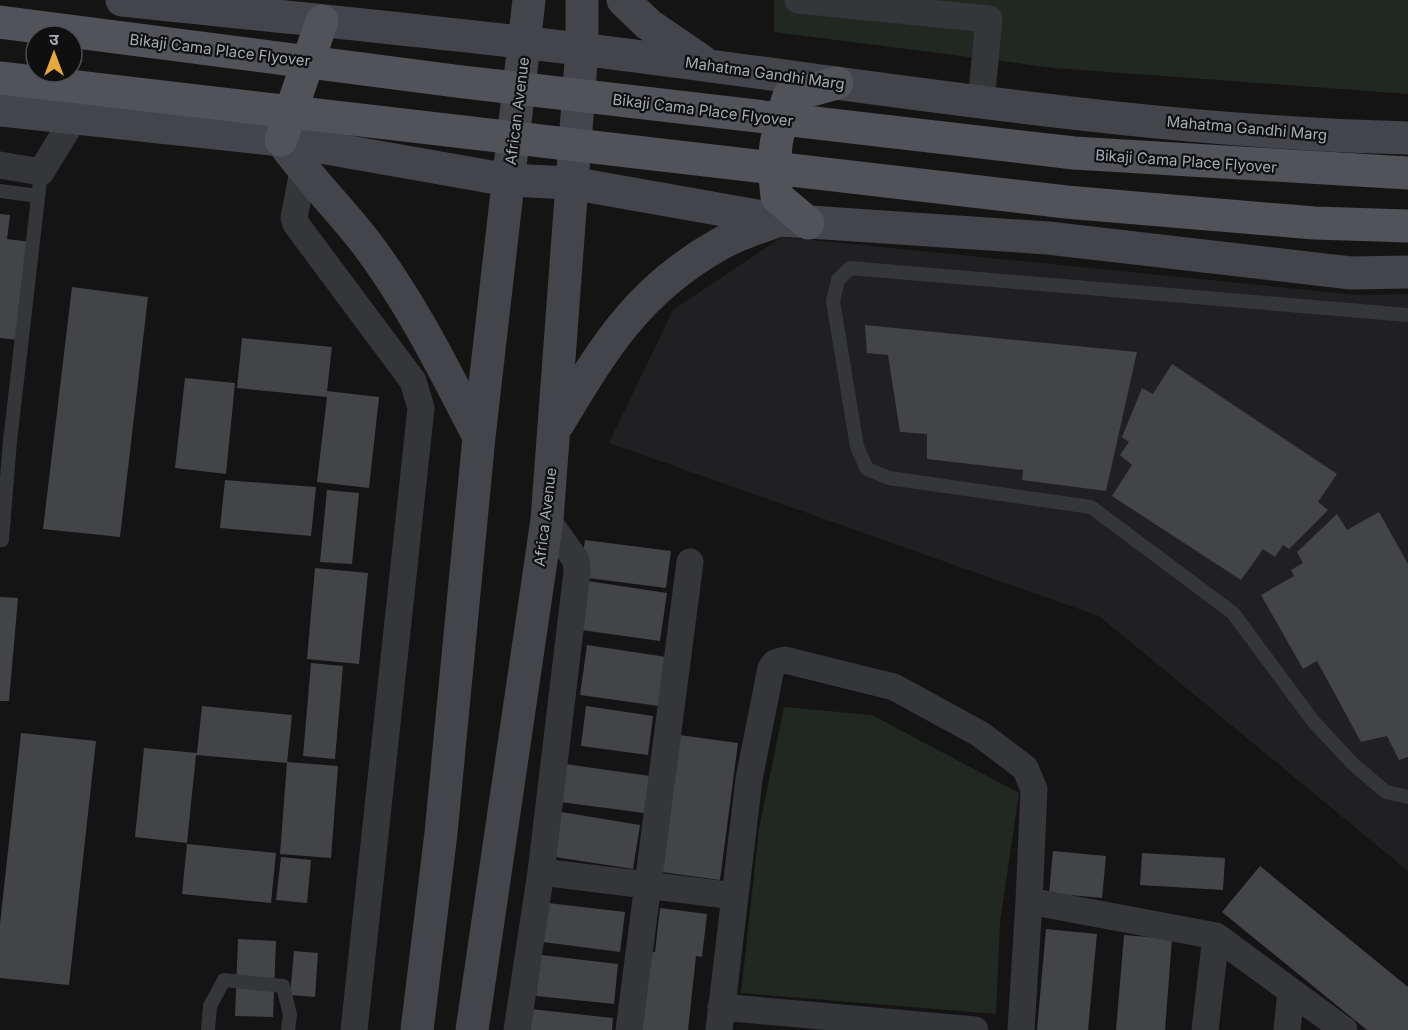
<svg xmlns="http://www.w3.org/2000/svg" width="1408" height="1030" font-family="Inter,'Noto Sans Devanagari',sans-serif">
<rect width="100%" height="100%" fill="#141415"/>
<path fill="#202022" d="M 782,237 L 1358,295 L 1408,294 L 1408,871 L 1099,616 L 609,443 L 673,310 Z"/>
<path fill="#202821" d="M 774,0 L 1408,0 L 1408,94 L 1054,68 L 774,32 Z
M 784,707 L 872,715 L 1019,793 L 1000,922 L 996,1014 L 741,993 L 759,829 Z"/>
<path fill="#434448" d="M 0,214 L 10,215 L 7,239 L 31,242 L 18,340 L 0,338 Z
M 72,287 L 148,297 L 120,537 L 43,529 Z
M 865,325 L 1137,352 L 1106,491 L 1022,480 L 1023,470 L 927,459 L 927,434 L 900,432 L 888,355 L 867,353 Z
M 242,338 L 332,347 L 327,391 L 379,397 L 369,488 L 317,482 L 327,397 L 237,388 Z
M 1172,364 L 1337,474 L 1318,502 L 1328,510 L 1289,549 L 1283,545 L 1275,557 L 1263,549 L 1241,580 L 1112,496 L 1132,465 L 1120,455 L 1129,442 L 1122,437 L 1142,388 L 1153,394 Z
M 185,378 L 235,383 L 226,474 L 175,468 Z
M 225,480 L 316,487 L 311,536 L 220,528 Z
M 327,490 L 359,493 L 352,564 L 320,562 Z
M 1379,512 L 1408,564 L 1408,757 L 1399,760 L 1387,736 L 1361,742 L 1317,661 L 1303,669 L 1261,595 L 1294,576 L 1291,570 L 1303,563 L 1297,552 L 1337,514 L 1347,530 Z
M 585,540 L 671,551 L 666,588 L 580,577 Z
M 315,568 L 368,573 L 359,664 L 307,659 Z
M 581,580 L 667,593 L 660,641 L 574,629 Z
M 0,597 L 18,598 L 9,701 L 0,701 Z
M 587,645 L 673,658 L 666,707 L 580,695 Z
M 311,663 L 343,666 L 335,759 L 303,756 Z
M 202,706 L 292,715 L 287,763 L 196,755 L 187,843 L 135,837 L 144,748 L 197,753 Z
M 586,706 L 653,716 L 648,755 L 581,746 Z
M 21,733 L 96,741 L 69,985 L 0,978 L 0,924 Z
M 672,734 L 738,743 L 720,880 L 654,871 Z
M 287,762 L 338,766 L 331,858 L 280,854 Z
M 565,764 L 650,776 L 644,813 L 560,802 Z
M 561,812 L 640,825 L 633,869 L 555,857 Z
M 187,844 L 276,853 L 271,903 L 182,894 Z
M 1053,851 L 1106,856 L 1102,898 L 1049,893 Z
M 1142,853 L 1225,858 L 1223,890 L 1140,885 Z
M 281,857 L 311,860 L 307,903 L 276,900 Z
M 1260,866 L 1408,987 L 1408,1030 L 1367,1030 L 1222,912 Z
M 548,903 L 625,912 L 620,952 L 543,942 Z
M 660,908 L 707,914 L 702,957 L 696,956 L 688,1030 L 633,1030 L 641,951 L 655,952 Z
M 1046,929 L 1097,934 L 1088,1030 L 1037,1030 Z
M 1124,935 L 1172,939 L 1165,1030 L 1116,1030 Z
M 238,939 L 276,941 L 273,1017 L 235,1016 Z
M 294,951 L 318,953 L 315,997 L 290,995 Z
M 541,955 L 618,964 L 614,1004 L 536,996 Z
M 531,1009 L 613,1018 L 612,1030 L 529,1030 Z"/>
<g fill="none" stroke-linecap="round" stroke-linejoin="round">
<path stroke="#35363a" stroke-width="14" d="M 0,191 L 38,196
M 1408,315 L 850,268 L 838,280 L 833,301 L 857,447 L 867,469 L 889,478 L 1091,507 L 1233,613 L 1313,721 L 1354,765 L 1386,792 L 1408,797
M 0,540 L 2,540 L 10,441 L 41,172
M 208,1030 L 210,1006 L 224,980 L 283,986 L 290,1015 L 288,1030"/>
<path stroke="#35363a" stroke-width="27" d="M 798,0 L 989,19 L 981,102
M 0,165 L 41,172 L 74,118
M 303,171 L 294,218 L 296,224 L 413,381 L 421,408 L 354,1030
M 541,872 L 735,896
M 1216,936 L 1344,1030
M 721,1007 L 975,1030
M 517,1030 L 541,872 L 577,572 L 576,560 L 547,520
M 629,1030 L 690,562
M 719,1030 L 749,779 L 771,668 L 775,663 L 785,660 L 894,687 L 980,734 L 1025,768 L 1034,789 L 1029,901 L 1216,936 L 1205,1030
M 1021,1030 L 1029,901
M 1287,1030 L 1291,992"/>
<path stroke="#43454a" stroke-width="33" d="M 122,0 C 303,19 484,36 665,60 C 911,92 1159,132 1408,138
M 623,0 L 648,24 L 702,61
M 0,110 L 281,140 L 508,180 L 571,183 L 780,220 L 1048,238 L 1351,273 L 1408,272
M 281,140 C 306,175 336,205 363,239 C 410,300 444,369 479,437
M 558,424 C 604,347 639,289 720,244 C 738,234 760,227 780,220
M 417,1030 L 441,833 L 479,437 L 529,0
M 472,1030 L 547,520 L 582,49 L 582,0"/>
<path stroke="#515359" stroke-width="33" d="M 281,140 L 322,21
M 808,223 L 777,197 C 772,153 775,138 789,96 L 837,83"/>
<path stroke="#515359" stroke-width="33" d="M 0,22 L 463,82 L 1074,153 L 1408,173
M 0,78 L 1066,202 L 1314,223 L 1408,226"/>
</g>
<g text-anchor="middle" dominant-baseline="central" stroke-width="4.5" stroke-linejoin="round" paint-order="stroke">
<g font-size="15" fill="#a6abb5" stroke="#0f0f10">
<text transform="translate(220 50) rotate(7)">Bikaji Cama Place Flyover</text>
<text transform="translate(765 73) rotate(8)">Mahatma Gandhi Marg</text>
<text transform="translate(703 110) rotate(7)">Bikaji Cama Place Flyover</text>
<text transform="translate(517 111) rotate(-83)">African Avenue</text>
<text transform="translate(1247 128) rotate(5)">Mahatma Gandhi Marg</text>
<text transform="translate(1186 161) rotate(4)">Bikaji Cama Place Flyover</text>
<text transform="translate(545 517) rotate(-83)">Africa Avenue</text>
</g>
</g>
<g transform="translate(54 54)"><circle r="28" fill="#0f0f10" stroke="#4b4d52" stroke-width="1.5"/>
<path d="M0-4.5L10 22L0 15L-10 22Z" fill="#e6a93b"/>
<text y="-9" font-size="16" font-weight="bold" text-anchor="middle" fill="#a6abb5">उ</text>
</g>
</svg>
